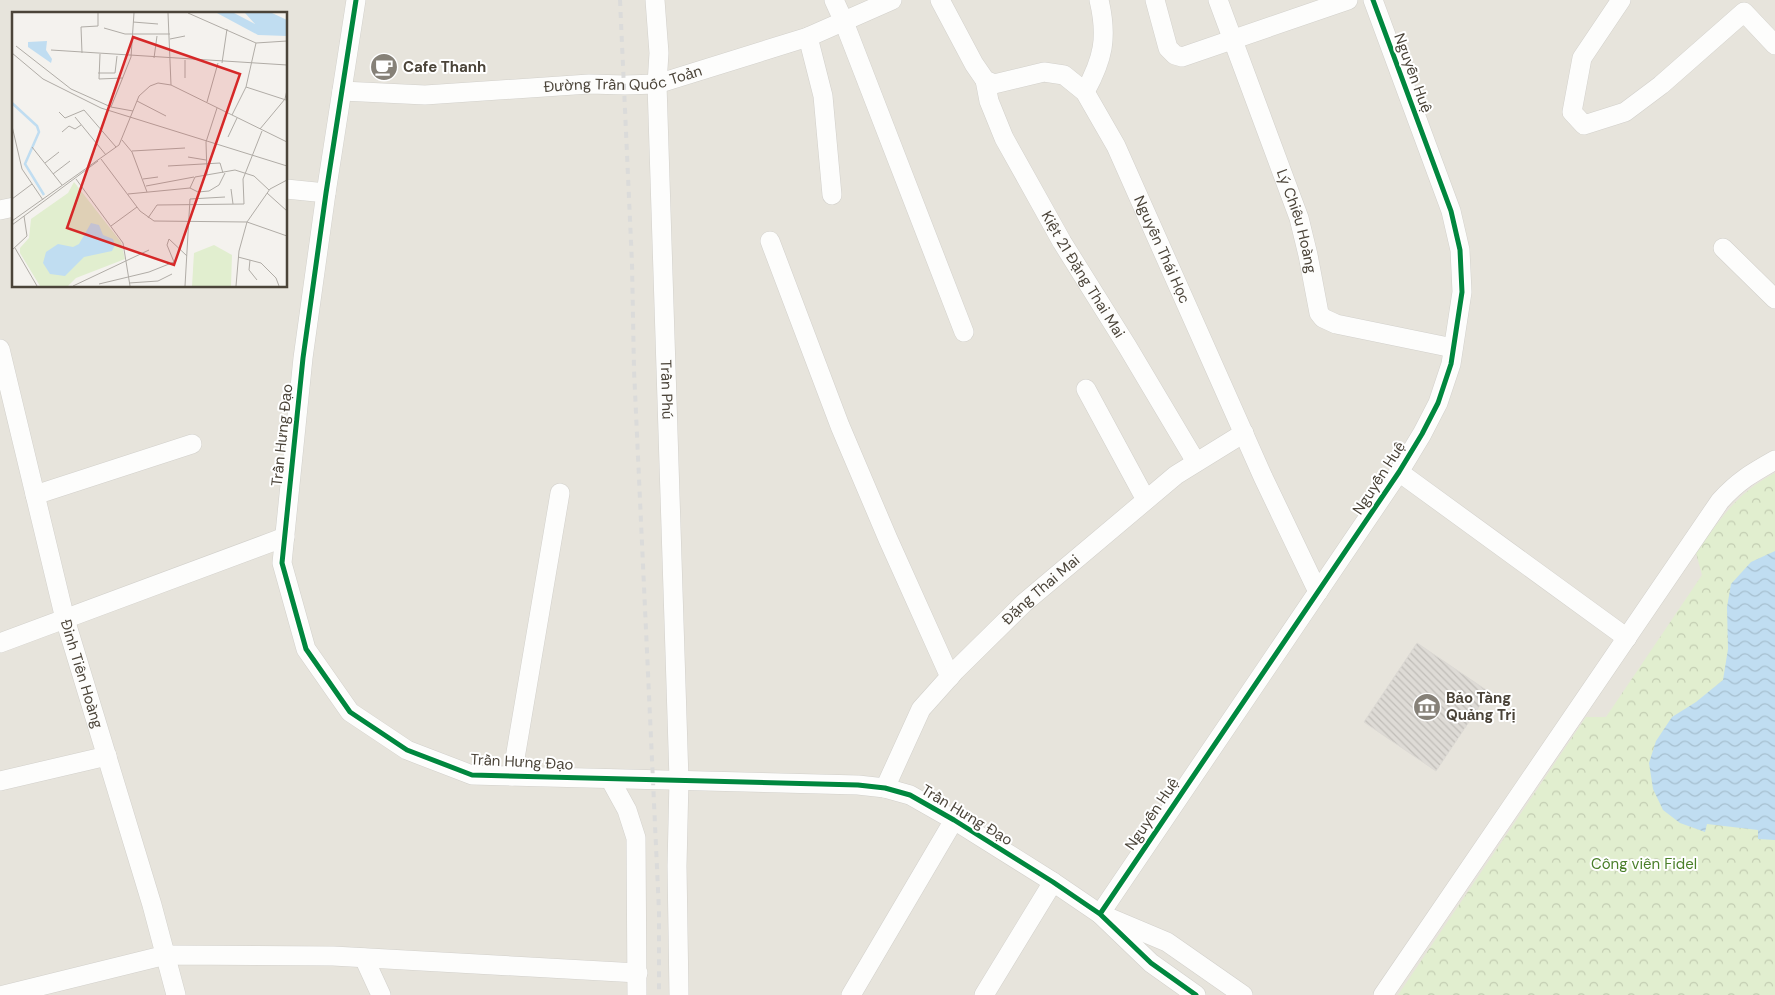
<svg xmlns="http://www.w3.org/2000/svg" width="1775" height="995" font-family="'DM Sans',sans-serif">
<defs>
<pattern id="forest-crowns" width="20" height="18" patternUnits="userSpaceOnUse" patternTransform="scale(1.25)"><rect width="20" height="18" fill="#e1eecf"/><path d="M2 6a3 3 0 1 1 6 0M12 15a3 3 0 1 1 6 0" fill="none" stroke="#c3cdb2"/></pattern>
<pattern id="water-waves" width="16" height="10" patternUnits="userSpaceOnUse" patternTransform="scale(1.25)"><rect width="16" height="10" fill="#c0ddf1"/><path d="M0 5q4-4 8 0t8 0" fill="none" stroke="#a6bfcf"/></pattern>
<pattern id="building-back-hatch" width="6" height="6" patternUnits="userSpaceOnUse" patternTransform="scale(1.25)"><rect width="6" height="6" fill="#dedbd6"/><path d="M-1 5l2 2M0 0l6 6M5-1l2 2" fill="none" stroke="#c0bdb8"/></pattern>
</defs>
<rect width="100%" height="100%" fill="#f4f2ee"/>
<path fill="#e7e4dc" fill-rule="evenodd" d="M 0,0 L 1775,0 L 1775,995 L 0,995 ZM 14,14 L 286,14 L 286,286 L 14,286 Z"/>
<path fill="url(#forest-crowns)" d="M 1775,473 L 1775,995 L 1398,995 L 1586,717 L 1606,717 L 1702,575 L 1696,553 C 1721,519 1736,493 1775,473 Z"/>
<path fill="url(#water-waves)" d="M 1775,551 L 1775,840 L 1758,839 L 1758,830 L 1707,824 L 1705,832 L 1680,823 L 1663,810 L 1653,789 L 1649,763 L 1656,741 L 1672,717 L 1696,702 L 1723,680 L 1728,649 L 1727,607 L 1731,584 L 1751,562 Z"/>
<path fill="url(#building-back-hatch)" stroke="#dcd9d4" d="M 1417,643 L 1489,692 L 1436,771 L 1364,722 Z"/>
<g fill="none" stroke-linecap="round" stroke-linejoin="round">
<g stroke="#d2d0cb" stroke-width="20">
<g id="minor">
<path d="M 356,0 L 326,193 L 303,358 L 282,563 L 306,649 L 350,712 L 407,750 L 472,775 L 858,785 L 885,788 L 910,795 L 954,820 L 1053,882 L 1100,914 L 1151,963 L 1196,995"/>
<path id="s1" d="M 655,0 L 659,53 L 657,84 L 679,780 L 677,866 L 679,995"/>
<path d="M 834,0 L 844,22 L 964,332"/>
<path id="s2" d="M 940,0 L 974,64 L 985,80 L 994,84 L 1044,72 L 1064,75 L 1085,92 L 1116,146 L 1263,477 L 1318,592"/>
<path d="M 1155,0 L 1168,48 L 1175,55 L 1182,57 L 1348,0"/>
<path id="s3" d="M 1218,0 L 1299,218 L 1308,255 L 1319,313 L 1323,318 L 1336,324 L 1453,348"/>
<path d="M 1621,0 L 1582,58 L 1572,112 L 1584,125 L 1625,112 L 1661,85 L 1744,12 L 1775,45"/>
<path d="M 808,37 L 823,96 L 832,195"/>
<path id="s4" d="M 985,80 L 989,101 L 1004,138 L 1062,242 L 1127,346 L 1196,462"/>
<path id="s5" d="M 342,91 L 425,95 L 589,84 L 625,85 L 657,84 L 808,37 L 892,0"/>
<path d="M 1085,92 C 1103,59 1108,38 1099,0"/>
<path d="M 286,189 L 326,193"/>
<path d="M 0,210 L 14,207"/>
<path d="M 770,241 L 840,426 L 888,539 L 950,677"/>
<path d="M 1723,248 L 1775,299"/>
<path id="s6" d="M 0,349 L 65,619 L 152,905 L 176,995"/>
<path d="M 1086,389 L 1146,500"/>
<path d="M 1399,472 L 1627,638"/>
<path d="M 35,495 L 192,444"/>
<path d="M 0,643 L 285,537"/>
<path d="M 512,776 L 560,493"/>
<path d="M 610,779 L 627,810 L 636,838 L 637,995"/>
<path d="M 0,781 L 107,756"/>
<path id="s7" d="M 885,788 L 921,709 L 955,671 L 1024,603 L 1176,475 L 1244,433"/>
<path d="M 1100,914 L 1399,472 L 1422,434 L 1438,403 L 1451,364 L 1462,292 L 1460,250 L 1451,211 L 1373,0"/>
<path d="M 1110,918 L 1167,942 L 1243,995"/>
<path d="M 364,958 L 381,995"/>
<path d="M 4,995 L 166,955 L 333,956 L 638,973"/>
<path d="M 851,995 L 954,820"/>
<path d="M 984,995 L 1053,882"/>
<path d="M 1383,995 L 1720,501 C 1738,481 1752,473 1775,460"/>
</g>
</g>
<use href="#minor" stroke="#fdfdfc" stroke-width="19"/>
<path stroke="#dbdbda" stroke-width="4" stroke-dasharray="6 6" stroke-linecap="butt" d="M 620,0 L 632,264 L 634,370 L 659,911 L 659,995"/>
<g stroke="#fff" stroke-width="8">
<path id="cycleway" d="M 356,0 L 326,193 L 303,358 L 282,563 L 306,649 L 350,712 L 407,750 L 472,775 L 858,785 L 885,788 L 910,795 L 954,820 L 1053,882 L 1100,914 L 1151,963 L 1196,995
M 1100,914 L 1399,472 L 1422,434 L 1438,403 L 1451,364 L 1462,292 L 1460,250 L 1451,211 L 1373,0"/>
</g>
<use href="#cycleway" stroke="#00873e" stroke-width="5"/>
</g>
<defs>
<g id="cafe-disc" transform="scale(1.4375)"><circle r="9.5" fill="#868178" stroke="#fff"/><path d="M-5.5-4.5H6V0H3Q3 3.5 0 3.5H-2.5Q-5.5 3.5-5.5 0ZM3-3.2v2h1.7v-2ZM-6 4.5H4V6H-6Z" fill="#fff"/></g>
<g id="museum-disc" transform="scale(1.4375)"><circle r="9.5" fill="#868178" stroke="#fff"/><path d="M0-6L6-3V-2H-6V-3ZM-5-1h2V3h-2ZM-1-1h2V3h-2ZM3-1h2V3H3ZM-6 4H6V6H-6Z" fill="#fff"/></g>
</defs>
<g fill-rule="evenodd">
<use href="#cafe-disc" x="384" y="67"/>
<use href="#museum-disc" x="1427" y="707"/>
</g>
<g text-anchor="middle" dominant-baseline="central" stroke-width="4" stroke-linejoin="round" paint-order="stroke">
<g font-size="15" font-weight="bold" fill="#4b4439" stroke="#fff" text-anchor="start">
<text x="403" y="67">Cafe Thanh</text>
<text x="1446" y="698">Bảo Tàng<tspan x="1446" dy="17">Quảng Trị</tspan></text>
</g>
<g font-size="15" fill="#4b4439" stroke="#fff">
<text transform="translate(1413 73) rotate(70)">Nguyễn Huệ</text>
<text stroke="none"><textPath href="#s5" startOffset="282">Đường Trần Quốc Toản</textPath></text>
<text stroke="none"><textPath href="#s3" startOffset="235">Lý Chiêu Hoàng</textPath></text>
<text stroke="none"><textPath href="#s2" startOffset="376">Nguyễn Thái Học</textPath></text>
<text stroke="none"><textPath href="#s4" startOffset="219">Kiệt 21 Đặng Thai Mai</textPath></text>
<text stroke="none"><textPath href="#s1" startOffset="390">Trần Phú</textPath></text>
<text transform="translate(282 435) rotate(-84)">Trần Hưng Đạo</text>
<text transform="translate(1379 478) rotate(-57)">Nguyễn Huệ</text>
<text stroke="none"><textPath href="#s7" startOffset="256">Đặng Thai Mai</textPath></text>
<text stroke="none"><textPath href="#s6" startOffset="335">Đinh Tiên Hoàng</textPath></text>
<text transform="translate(522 762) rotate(3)">Trần Hưng Đạo</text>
<text transform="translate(1152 814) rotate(-56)">Nguyễn Huệ</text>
<text transform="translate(967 815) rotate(31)">Trần Hưng Đạo</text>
</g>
<g font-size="15" fill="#4a7f2a" stroke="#fff">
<text x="1644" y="864">Công viên Fidel</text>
</g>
</g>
<g transform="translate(12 12)">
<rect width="275" height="275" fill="#f4f2ee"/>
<path d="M 62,170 L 109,230 L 113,247 L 64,266 L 56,274 L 28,274 L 8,241 L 8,236 L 17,226 L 19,207 L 56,181 Z" fill="#e1eecf"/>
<path d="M 202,233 L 220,243 L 219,274 L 180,274 L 182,241 Z" fill="#e1eecf"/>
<path d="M 205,1 L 222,1 L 243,12 L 233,1 L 260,1 L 275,8 L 275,24 L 246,23 ZM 35,29 L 34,38 L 40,47 L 39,51 L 16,35 L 16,30 ZM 79,211 L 87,213 L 91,223 L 101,227 L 103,233 L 100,239 L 72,245 L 53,264 L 38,262 L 31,251 L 34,240 L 46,232 L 61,235 L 67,232 Z" fill="#c0ddf1"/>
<path fill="none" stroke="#c0ddf1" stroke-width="2.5" d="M 0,91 L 25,114 L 27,120 L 13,152 L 32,183"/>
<path fill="none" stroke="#b0aca6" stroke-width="1" d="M 156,1 L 159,73M 176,1 L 244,31 L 275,29M 121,10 L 146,12M 92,16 L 113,22 L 158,22M 158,27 L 173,24M 4,34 L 59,77 L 99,95 L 121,99M 39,38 L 275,53M 0,41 L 31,67 L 89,96 L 275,154M 70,41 L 69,15 L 86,14 L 86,1M 88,42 L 87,67 L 111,66M 142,46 L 145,24M 210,51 L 215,17M 86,61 L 103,61 L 105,44M 173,66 L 173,48M 234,75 L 274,88M 125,89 L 154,104M 195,90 L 206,51M 99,95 L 119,45 L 122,1M 47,100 L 53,106 L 72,98 L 104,135M 220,103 L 234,75 L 244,31M 63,105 L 94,143M 0,114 L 10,157 L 31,188M 248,117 L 273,87 L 275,78M 50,120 L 57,114 L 63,117 L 69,113M 216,125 L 225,106M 110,128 L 120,140 L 135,180M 20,135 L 50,173M 120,139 L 173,136M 176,145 L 194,148M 89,147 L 128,199 L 142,209 L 235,210 L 275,224M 33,151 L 47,140M 156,154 L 208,151 L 211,161M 41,162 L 58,149M 195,163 L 194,130 L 205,96M 64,167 L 111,231 L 118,274M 131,167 L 146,165M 134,174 L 182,165M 178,176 L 186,180 L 197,179 L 207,173 L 213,161M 219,177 L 221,192M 255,181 L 275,199M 116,182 L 178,176 L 183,165 L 223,158 L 242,164 L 257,178M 0,187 L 20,172M 136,206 L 145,193 L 232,192 L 231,167 L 250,119M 0,209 L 107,133 L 127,84 L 138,74 L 146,71 L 159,73 L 275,130M 0,213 L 86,149M 99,214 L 125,195M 3,236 L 25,274M 0,238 L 15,224 L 12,204M 226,245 L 249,251 L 264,266 L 267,274M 238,248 L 237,258 L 245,268M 117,271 L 146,269 L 160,262M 87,272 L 137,260 L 162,250 L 155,233 L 157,227 L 175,244M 61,274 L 137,238M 173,274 L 178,187 L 213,185M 224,274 L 227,239 L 235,210 L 258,177 L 275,168"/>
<path fill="#d62828" fill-opacity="0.15" stroke="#d62828" stroke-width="2.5" d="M 121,25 L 228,62 L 162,253 L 55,216 Z"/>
<rect width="275" height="275" fill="none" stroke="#4b4439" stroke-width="2.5"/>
</g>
</svg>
